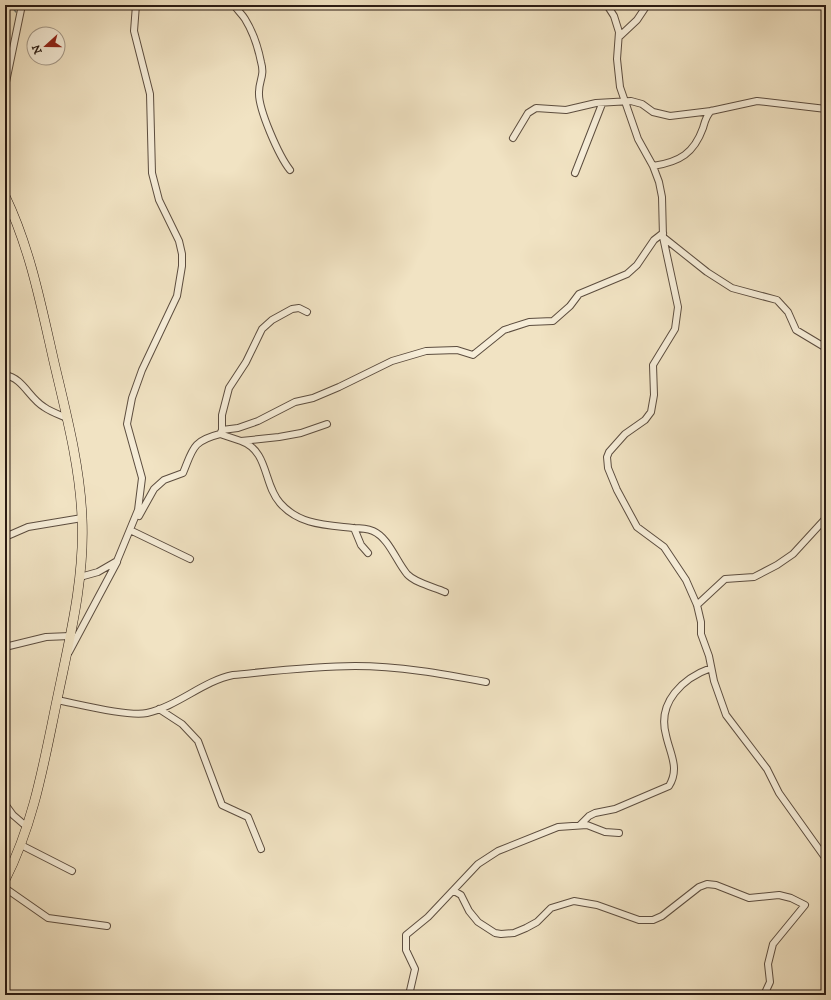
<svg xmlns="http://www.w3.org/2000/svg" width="831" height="1000" font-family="'IM FELL DW Pica',serif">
<rect width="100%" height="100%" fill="#f1e3c3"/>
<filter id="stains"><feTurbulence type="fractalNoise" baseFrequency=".005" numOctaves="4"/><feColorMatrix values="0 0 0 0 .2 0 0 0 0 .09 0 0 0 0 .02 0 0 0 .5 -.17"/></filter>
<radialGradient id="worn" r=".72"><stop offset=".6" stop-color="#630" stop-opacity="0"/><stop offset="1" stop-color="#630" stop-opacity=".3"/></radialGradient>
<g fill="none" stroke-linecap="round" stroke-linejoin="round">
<path stroke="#6e7c76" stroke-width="1.5" d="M 10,5 L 16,12"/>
<g stroke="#5c4d3f" stroke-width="8">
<path id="minor" d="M 234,5 C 237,10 242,14 245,19 C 253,32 258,47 261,62 C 265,76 259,80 259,92 C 258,109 279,156 290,170
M 607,5 L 614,16 L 619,32 L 617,59 L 620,87 L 638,139 L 653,166 L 659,182 L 662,197 L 663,237 L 678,307 L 675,329 L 653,365 L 654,395 L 651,412 L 645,420 L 625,434 L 609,452 L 607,457 L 608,468 L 617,490 L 637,527 L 664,547 L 686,580 L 697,605 L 701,622 L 701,634 L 709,656 L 714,681 L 726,715 L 767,769 L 779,793 L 826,859
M 620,36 L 637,20 L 647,5
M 5,87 L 22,5
M 513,138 L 528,113 L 536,108 L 566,110 L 596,103 L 631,101 L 642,104 L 653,112 L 670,116 L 711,111 L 757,101 L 826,109
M 653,166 C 680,162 694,153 703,128 C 705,121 706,116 711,111
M 575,173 L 602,104
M 663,237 L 707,272 L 732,288 L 777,300 L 788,312 L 796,330 L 826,348
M 5,375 C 23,378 29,398 44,407 C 51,412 60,415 67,418
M 222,430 L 238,428 L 258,421 L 295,402 L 313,398 L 339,387 L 392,361 L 426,351 L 457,350 L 473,355 L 504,330 L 529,322 L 553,321 L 570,306 L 579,294 L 627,274 L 637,265 L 654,240 L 663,233
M 220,434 L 241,441 L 279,437 L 301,433 L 327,424
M 241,441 C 269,451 263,484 280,503 C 299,525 326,525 353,528 C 359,528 368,529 373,531 C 389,538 396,561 407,574 C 415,583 434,587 445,592
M 139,516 L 154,489 L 164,480 L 183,473 C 193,449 192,441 220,434 L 222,430 L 222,415 L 229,388 L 246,362 L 262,329 L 272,320 L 292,309 L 299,308 L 307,312
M 354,528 L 361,545 L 368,553
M 130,530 L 190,559
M 5,537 L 28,527 L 82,518
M 80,577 L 98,572 L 117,561 L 138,510 L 142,478 L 127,424 L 132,398 L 142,370 L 177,296 L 182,266 L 182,254 L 179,241 L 159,200 L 152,173 L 150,94 L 134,31 L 136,5
M 697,605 L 725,579 L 754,577 L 777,565 L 793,554 L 826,518
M 5,647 L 46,637 L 70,636
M 69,652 L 117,562
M 57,700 C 78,704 129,717 147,713 C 178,706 203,681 233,675 C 274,671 315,666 355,666 C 399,666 443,674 486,682
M 159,709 L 182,724 L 198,741 L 222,805 L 248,817 L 261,849
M 5,804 L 13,815 L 27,827
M 580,825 L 589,816 L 595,813 L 615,809 L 669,786 C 680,768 670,754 666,735 C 657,702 683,678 711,668
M 21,845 L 72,871
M 5,888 L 48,918 L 107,926
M 454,891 L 461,895 L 469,911 L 478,922 L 495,933 L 501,934 L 514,933 L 526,928 L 537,922 L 551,908 L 574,901 L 597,905 L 639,920 L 653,920 L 662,916 L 699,887 L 707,884 L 716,885 L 749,898 L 779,895 L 791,898 L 805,905 L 773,944 L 768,964 L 770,982 L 764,995
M 409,995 L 415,969 L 406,950 L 406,935 L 428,917 L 478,864 L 498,851 L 558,827 L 587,825 L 605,832 L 619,833"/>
</g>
<g stroke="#2a1b13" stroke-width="10">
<path id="highway" d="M 5,196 C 30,248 41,305 54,362 C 66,413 80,466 82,518 C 85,579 69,641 57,700 C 44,762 34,823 5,880"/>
</g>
<use href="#minor" stroke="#f6edd8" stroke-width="6"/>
<use href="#highway" stroke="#f1e3c3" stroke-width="9"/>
</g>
<rect width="831" height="1000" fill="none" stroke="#f1e3c3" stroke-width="20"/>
<rect x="6" y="6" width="819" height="988" fill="none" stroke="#2a1b13" stroke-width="2"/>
<rect x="10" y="10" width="811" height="980" fill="none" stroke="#2a1b13"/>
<g transform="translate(46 46) rotate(249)"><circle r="19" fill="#f6edd8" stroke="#a49989"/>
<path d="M0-3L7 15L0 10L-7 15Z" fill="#8f2418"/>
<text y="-6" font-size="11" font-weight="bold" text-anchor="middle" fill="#2a1b13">N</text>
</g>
<rect width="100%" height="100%" filter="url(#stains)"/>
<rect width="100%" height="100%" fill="url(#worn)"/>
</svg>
